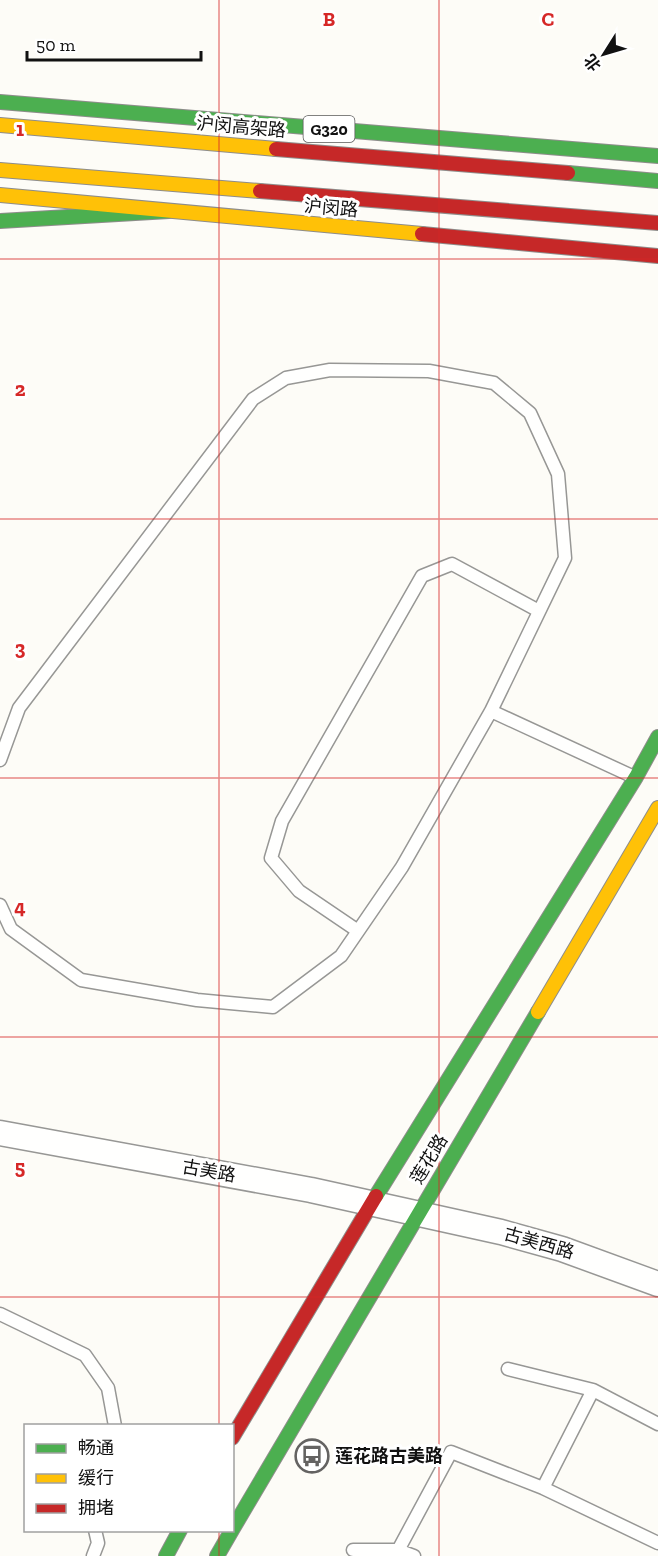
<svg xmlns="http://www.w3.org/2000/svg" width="658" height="1556" font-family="'Zilla Slab','Noto Sans SC',serif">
<rect width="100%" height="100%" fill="#fdfcf7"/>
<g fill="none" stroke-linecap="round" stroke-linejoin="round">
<g stroke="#979795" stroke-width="15">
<path id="lane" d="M 491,711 L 634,777
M 0,760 L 19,708 L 253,399 L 286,378 L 330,370 L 429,371 L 494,383 L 530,413 L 558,474 L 565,558 L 491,711 L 402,867 L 341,956 L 273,1007 L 197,1000 L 81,980 L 11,929 L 0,905
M 358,931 L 299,891 L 271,858 L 282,821 L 422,576 L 452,564 L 539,611
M 0,1314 L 85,1355 L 108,1388 L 115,1426
M 508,1369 L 593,1390 L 658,1424
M 543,1488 L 593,1390
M 353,1550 L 398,1550 L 414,1556
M 93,1556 L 98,1543 L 95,1530
M 395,1556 L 451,1452 L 543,1488 L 658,1543"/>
</g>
<g stroke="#979795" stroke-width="27">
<path id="street" d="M 0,1133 L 311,1190 L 501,1232 L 562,1249 L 658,1284"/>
</g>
<g stroke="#8e8d8b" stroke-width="16">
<path id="fast" d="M 0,102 L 658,156
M 568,173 L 658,181
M 0,221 L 169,211
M 376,1196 L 636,777 L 658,737
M 232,1530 L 538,1012
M 166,1556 L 180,1530
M 217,1556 L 232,1530"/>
</g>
<g stroke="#8e8d8b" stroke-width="16">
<path id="slow" d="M 0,125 L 276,149
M 0,170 L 260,191
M 0,195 L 422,234
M 538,1012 L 658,808"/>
</g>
<g stroke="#8e8d8b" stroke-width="16">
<path id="jam" d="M 276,149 L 568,173
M 260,191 L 658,223
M 422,234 L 658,256
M 232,1438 L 376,1196"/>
</g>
<use href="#lane" stroke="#fffffe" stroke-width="12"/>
<use href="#street" stroke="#fffffe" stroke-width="24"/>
<use href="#fast" stroke="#4caf50" stroke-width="14"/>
<use href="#slow" stroke="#ffc107" stroke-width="14"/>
<use href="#jam" stroke="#c62828" stroke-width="14"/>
</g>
<path fill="none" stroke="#d62828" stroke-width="1.5" stroke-opacity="0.55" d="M 219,0 L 219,1426M 439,0 L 439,1556M 0,259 L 658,259M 0,519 L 658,519M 0,778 L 658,778M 0,1037 L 658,1037M 0,1297 L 658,1297M 219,1530 L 219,1556"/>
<defs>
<g id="bus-ring" transform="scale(1.725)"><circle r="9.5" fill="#fff" stroke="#646362" stroke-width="1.5"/><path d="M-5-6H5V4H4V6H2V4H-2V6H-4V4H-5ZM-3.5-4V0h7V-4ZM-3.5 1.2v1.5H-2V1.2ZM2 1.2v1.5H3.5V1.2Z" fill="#646362"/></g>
</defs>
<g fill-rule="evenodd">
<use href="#bus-ring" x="312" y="1456"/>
</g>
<g text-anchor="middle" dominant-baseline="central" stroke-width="6" stroke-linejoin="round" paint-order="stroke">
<rect fill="#fff" stroke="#585858" stroke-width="1.5" x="303.5" y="116" width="51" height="26" rx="4.5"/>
<g font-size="16" font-weight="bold" fill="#111">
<text x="329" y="129">G320</text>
</g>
<g font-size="18" fill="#111" stroke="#fff">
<text transform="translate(241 127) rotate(5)">沪闵高架路</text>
<text transform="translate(331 208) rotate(5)">沪闵路</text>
<text transform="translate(429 1159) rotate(-59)">莲花路</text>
<text transform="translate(209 1171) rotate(10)">古美路</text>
<text transform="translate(539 1243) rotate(16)">古美西路</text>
</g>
<g font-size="18" font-weight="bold" fill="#111" stroke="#fff" text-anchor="start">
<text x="335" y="1456">莲花路古美路</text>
</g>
</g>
<g font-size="20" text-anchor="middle" font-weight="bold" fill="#d62828" stroke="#fff" stroke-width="6" stroke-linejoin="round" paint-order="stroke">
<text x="329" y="26">B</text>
<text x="548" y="26">C</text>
<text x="20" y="136">1</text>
<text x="20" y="396">2</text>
<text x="20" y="655">3</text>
<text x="20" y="914">4</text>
<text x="20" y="1174">5</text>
</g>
<rect x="24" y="1424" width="210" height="108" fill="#ffffff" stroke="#a0a0a0" stroke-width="1.5"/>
<rect x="36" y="1444" width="30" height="9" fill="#4caf50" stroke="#a0a0a0" stroke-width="1.5"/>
<text x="78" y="1454" font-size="18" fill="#111111">畅通</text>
<rect x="36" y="1474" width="30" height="9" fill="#ffc107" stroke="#a0a0a0" stroke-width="1.5"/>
<text x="78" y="1484" font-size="18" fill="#111111">缓行</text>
<rect x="36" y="1504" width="30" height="9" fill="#c62828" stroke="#a0a0a0" stroke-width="1.5"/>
<text x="78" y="1514" font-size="18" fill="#111111">拥堵</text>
<g transform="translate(604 54) rotate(233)" stroke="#ffffff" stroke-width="4.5" paint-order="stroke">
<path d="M0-4.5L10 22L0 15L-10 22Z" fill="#111111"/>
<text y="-9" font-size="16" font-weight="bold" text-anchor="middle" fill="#111111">北</text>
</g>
<path d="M27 51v9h174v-9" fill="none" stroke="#111111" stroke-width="3"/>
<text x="36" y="51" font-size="18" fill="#111111" stroke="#ffffff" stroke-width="4.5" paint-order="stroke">50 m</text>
</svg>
